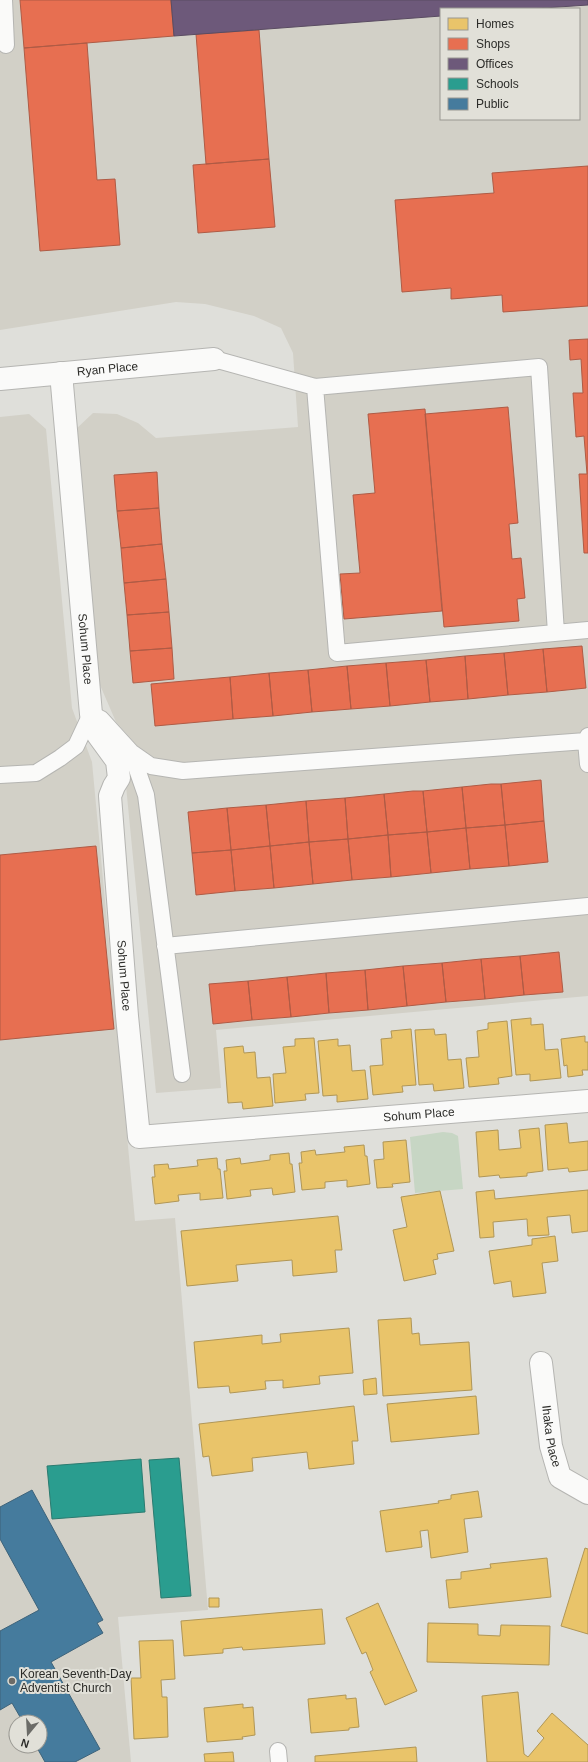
<svg xmlns="http://www.w3.org/2000/svg" width="588" height="1762" font-family="Arial,sans-serif">
<rect width="100%" height="100%" fill="#dfdfda"/>
<path fill="#d2d0c7" fill-rule="evenodd" d="M 0,0 L 588,0 L 588,996 L 216,1030 L 221,1088 L 156,1093 L 123,755 L 133,741 L 116,722 L 100,685 L 75,430 L 93,413 L 117,414 L 138,423 L 156,438 L 298,427 L 293,353 L 281,328 L 254,316 L 205,304 L 176,302 L 0,330 ZM 441,9 L 579,9 L 579,119 L 441,119 Z
M 29,414 L 46,429 L 72,708 L 92,762 L 135,1221 L 175,1218 L 208,1610 L 118,1617 L 131,1762 L 0,1762 L 0,417 ZM 16,1722 L 40,1722 L 40,1746 L 16,1746 Z"/>
<path fill="#c7d6c4" d="M 443,1132 L 452,1133 L 458,1136 L 463,1189 L 415,1193 L 410,1137 Z"/>
<path fill="#e9c46a" stroke="#b09656" d="M 531,1018 L 531,1025 L 543,1024 L 545,1050 L 558,1049 L 561,1078 L 530,1081 L 530,1074 L 516,1075 L 511,1020 Z
M 507,1021 L 512,1076 L 498,1078 L 499,1084 L 469,1087 L 466,1058 L 479,1057 L 477,1031 L 488,1029 L 488,1023 Z
M 411,1029 L 416,1085 L 402,1086 L 403,1092 L 373,1095 L 370,1066 L 383,1065 L 381,1039 L 392,1038 L 391,1031 Z
M 434,1029 L 435,1035 L 446,1034 L 448,1060 L 461,1059 L 464,1088 L 434,1091 L 433,1084 L 419,1085 L 415,1030 Z
M 585,1036 L 585,1042 L 588,1042 L 588,1070 L 582,1070 L 583,1075 L 568,1077 L 567,1065 L 564,1066 L 561,1039 Z
M 314,1038 L 319,1093 L 305,1094 L 306,1100 L 275,1103 L 273,1074 L 286,1073 L 283,1047 L 295,1046 L 295,1039 Z
M 338,1039 L 338,1046 L 350,1045 L 352,1071 L 365,1070 L 368,1099 L 337,1102 L 337,1095 L 323,1096 L 318,1041 Z
M 243,1046 L 244,1053 L 255,1052 L 257,1078 L 270,1077 L 273,1106 L 243,1109 L 242,1102 L 228,1103 L 224,1048 Z
M 567,1123 L 569,1143 L 588,1141 L 588,1170 L 569,1172 L 568,1168 L 548,1170 L 545,1125 Z
M 539,1128 L 543,1171 L 527,1173 L 527,1176 L 500,1178 L 499,1175 L 479,1177 L 476,1132 L 498,1130 L 499,1150 L 521,1148 L 519,1130 Z
M 406,1140 L 410,1182 L 392,1184 L 393,1187 L 377,1188 L 374,1160 L 384,1159 L 383,1142 Z
M 364,1145 L 365,1156 L 367,1156 L 370,1184 L 347,1187 L 347,1180 L 325,1182 L 325,1188 L 302,1190 L 299,1163 L 302,1163 L 301,1152 L 315,1150 L 316,1155 L 345,1152 L 344,1147 Z
M 289,1153 L 290,1164 L 292,1164 L 295,1192 L 273,1195 L 272,1188 L 250,1190 L 251,1196 L 227,1199 L 224,1171 L 227,1171 L 226,1160 L 240,1158 L 241,1164 L 270,1160 L 270,1155 Z
M 217,1158 L 218,1169 L 220,1169 L 223,1198 L 200,1200 L 200,1193 L 178,1195 L 179,1201 L 155,1204 L 152,1177 L 155,1177 L 154,1165 L 168,1164 L 169,1169 L 198,1166 L 197,1160 Z
M 494,1190 L 495,1199 L 588,1190 L 588,1231 L 572,1233 L 570,1215 L 547,1217 L 549,1235 L 528,1236 L 527,1219 L 493,1222 L 494,1237 L 480,1238 L 476,1192 Z
M 440,1191 L 454,1251 L 437,1254 L 438,1259 L 433,1260 L 436,1274 L 404,1281 L 393,1230 L 407,1227 L 401,1197 Z
M 338,1216 L 342,1250 L 335,1250 L 337,1272 L 293,1276 L 292,1260 L 236,1265 L 238,1281 L 187,1286 L 181,1231 Z
M 555,1236 L 558,1261 L 542,1263 L 546,1293 L 513,1297 L 511,1281 L 494,1284 L 489,1251 L 532,1245 L 532,1239 Z
M 411,1318 L 412,1334 L 419,1333 L 420,1345 L 469,1342 L 472,1390 L 383,1396 L 378,1320 Z
M 349,1328 L 353,1373 L 319,1376 L 320,1384 L 283,1388 L 283,1380 L 265,1381 L 266,1389 L 230,1393 L 229,1386 L 198,1388 L 194,1342 L 262,1335 L 262,1344 L 281,1342 L 280,1334 Z
M 376,1378 L 377,1394 L 364,1395 L 363,1380 Z
M 476,1396 L 479,1434 L 391,1442 L 387,1404 Z
M 354,1406 L 358,1441 L 352,1441 L 354,1464 L 309,1469 L 307,1452 L 252,1458 L 253,1471 L 212,1476 L 209,1456 L 203,1457 L 199,1424 Z
M 478,1491 L 482,1517 L 464,1519 L 468,1552 L 431,1558 L 428,1530 L 420,1531 L 422,1547 L 386,1552 L 380,1511 L 439,1503 L 438,1501 L 451,1499 L 451,1495 Z
M 585,1548 L 588,1549 L 588,1634 L 561,1626 Z
M 547,1558 L 551,1597 L 449,1608 L 446,1580 L 461,1579 L 461,1572 L 491,1568 L 490,1564 Z
M 209,1598 L 219,1598 L 219,1607 L 209,1607 Z
M 378,1603 L 417,1691 L 385,1705 L 370,1672 L 373,1670 L 366,1652 L 362,1654 L 346,1618 Z
M 322,1609 L 325,1644 L 243,1650 L 242,1647 L 223,1649 L 223,1653 L 184,1656 L 181,1621 Z
M 428,1623 L 478,1624 L 478,1635 L 500,1636 L 501,1625 L 550,1626 L 549,1665 L 427,1662 Z
M 173,1640 L 175,1679 L 161,1680 L 162,1697 L 167,1697 L 168,1737 L 134,1739 L 131,1678 L 141,1678 L 139,1641 Z
M 518,1692 L 524,1754 L 528,1757 L 544,1738 L 537,1731 L 552,1713 L 588,1745 L 588,1762 L 487,1762 L 482,1696 Z
M 346,1695 L 346,1699 L 356,1698 L 359,1727 L 349,1728 L 349,1730 L 311,1733 L 308,1699 Z
M 243,1704 L 243,1708 L 253,1707 L 255,1735 L 242,1737 L 243,1739 L 207,1742 L 204,1708 Z
M 416,1747 L 417,1762 L 315,1762 L 315,1756 Z
M 233,1752 L 234,1762 L 205,1762 L 204,1754 Z"/>
<path fill="#e76f51" stroke="#af5b45" d="M 20,0 L 171,0 L 174,36 L 24,48 Z
M 259,30 L 269,159 L 206,164 L 196,34 Z
M 87,43 L 97,180 L 115,179 L 120,245 L 40,251 L 24,48 Z
M 269,159 L 275,227 L 198,233 L 193,165 Z
M 588,166 L 588,306 L 503,312 L 502,295 L 451,299 L 451,288 L 402,292 L 395,200 L 494,193 L 492,173 Z
M 588,339 L 588,553 L 584,553 L 579,474 L 587,474 L 584,436 L 576,437 L 573,393 L 583,393 L 581,359 L 570,360 L 569,340 Z
M 508,407 L 518,523 L 509,524 L 512,559 L 521,558 L 525,598 L 517,599 L 519,621 L 444,627 L 425,414 Z
M 425,409 L 442,611 L 344,619 L 340,574 L 360,573 L 353,495 L 375,493 L 368,414 Z
M 157,472 L 159,508 L 117,511 L 114,475 Z
M 159,508 L 162,544 L 121,548 L 117,511 Z
M 162,544 L 166,579 L 124,583 L 121,548 Z
M 166,579 L 169,612 L 127,615 L 124,583 Z
M 169,612 L 172,648 L 130,651 L 127,615 Z
M 582,646 L 586,688 L 547,692 L 543,649 Z
M 172,648 L 174,679 L 133,683 L 130,651 Z
M 543,649 L 547,692 L 508,695 L 504,653 Z
M 504,653 L 508,695 L 468,699 L 465,656 Z
M 465,656 L 468,699 L 430,702 L 426,660 Z
M 426,660 L 430,702 L 390,706 L 386,663 Z
M 386,663 L 390,706 L 351,709 L 347,666 Z
M 347,666 L 351,709 L 312,712 L 308,670 Z
M 308,670 L 312,712 L 273,716 L 269,673 Z
M 269,673 L 273,716 L 233,719 L 230,677 Z
M 230,677 L 233,719 L 155,726 L 151,684 Z
M 541,780 L 544,821 L 505,825 L 501,784 Z
M 491,784 L 501,784 L 505,825 L 466,828 L 462,787 Z
M 462,787 L 466,828 L 427,832 L 423,791 Z
M 413,791 L 423,791 L 427,832 L 388,835 L 384,794 Z
M 384,794 L 388,835 L 348,839 L 345,798 Z
M 345,798 L 348,839 L 309,842 L 306,801 Z
M 306,801 L 309,842 L 270,846 L 266,805 Z
M 266,805 L 270,846 L 231,850 L 227,808 Z
M 227,808 L 231,850 L 192,853 L 188,812 Z
M 544,821 L 548,862 L 509,866 L 505,825 Z
M 505,825 L 509,866 L 470,869 L 466,828 Z
M 466,828 L 470,869 L 431,873 L 427,832 Z
M 427,832 L 431,873 L 391,877 L 388,835 Z
M 388,835 L 391,877 L 352,880 L 348,839 Z
M 348,839 L 352,880 L 313,884 L 309,842 Z
M 309,842 L 313,884 L 274,888 L 270,846 Z
M 96,846 L 114,1029 L 0,1040 L 0,855 Z
M 270,846 L 274,888 L 235,891 L 231,850 Z
M 231,850 L 235,891 L 196,895 L 192,853 Z
M 559,952 L 563,992 L 524,995 L 520,956 Z
M 520,956 L 524,995 L 485,999 L 481,959 Z
M 481,959 L 485,999 L 446,1002 L 442,963 Z
M 442,963 L 446,1002 L 407,1006 L 403,966 Z
M 403,966 L 407,1006 L 368,1010 L 365,970 Z
M 365,970 L 368,1010 L 329,1013 L 326,973 Z
M 326,973 L 329,1013 L 291,1017 L 287,977 Z
M 287,977 L 291,1017 L 252,1020 L 248,981 Z
M 248,981 L 252,1020 L 213,1024 L 209,984 Z"/>
<path fill="#6d597a" stroke="#5a4c62" d="M 171,0 L 588,0 L 588,5 L 529,9 L 441,9 L 441,16 L 174,36 Z"/>
<path fill="#2a9d8f" stroke="#2b7b70" d="M 179,1458 L 191,1596 L 161,1598 L 149,1460 Z
M 141,1459 L 145,1512 L 52,1519 L 47,1466 Z"/>
<path fill="#457b9d" stroke="#3e637a" d="M 32,1490 L 103,1620 L 97,1623 L 103,1633 L 51,1662 L 100,1749 L 75,1762 L 45,1762 L 36,1746 L 40,1746 L 40,1722 L 23,1722 L 12,1703 L 0,1710 L 0,1631 L 39,1610 L 0,1539 L 0,1507 Z"/>
<g fill="none" stroke-linecap="round" stroke-linejoin="round">
<g stroke="#b5b5b2" stroke-width="18">
<path id="service" d="M 4,0 L 6,45
M 214,359 L 315,387 L 337,653 L 588,630
M 315,387 L 539,367 L 556,633
M 588,736 L 586,741 L 588,764
M 131,752 L 146,795 L 182,1074
M 0,775 L 36,773 L 60,758 L 76,746 L 91,714 L 101,719 L 131,752 L 151,766 L 183,771 L 586,741
M 165,946 L 588,906
M 278,1751 L 279,1762"/>
</g>
<g stroke="#b5b5b2" stroke-width="24">
<g id="minor">
<path id="s1" d="M 61,373 L 91,714 L 98,735 L 117,761 L 119,778 L 114,786 L 110,796 L 127,1016 L 139,1137 L 588,1101"/>
<path id="s2" d="M 0,379 L 214,359"/>
<path id="s3" d="M 541,1363 L 551,1446 L 560,1477 L 588,1493"/>
</g>
</g>
<use href="#service" stroke="#fafaf9" stroke-width="16"/>
<use href="#minor" stroke="#fafaf9" stroke-width="22"/>
</g>
<circle fill="#6b6b67" stroke="#e1e0d8" stroke-width="1.5" cx="12" cy="1681" r="4"/>
<g text-anchor="middle" dominant-baseline="central" stroke-width="4" stroke-linejoin="round" paint-order="stroke">
<g font-size="12" fill="#2c2c29" stroke="#e1e0d8">
<text stroke="none"><textPath href="#s2" startOffset="108">Ryan Place</textPath></text>
<text stroke="none"><textPath href="#s1" startOffset="277">Sohum Place</textPath></text>
<text stroke="none"><textPath href="#s1" startOffset="614">Sohum Place</textPath></text>
<text stroke="none"><textPath href="#s1" startOffset="1057">Sohum Place</textPath></text>
<text stroke="none"><textPath href="#s3" startOffset="74">Ihaka Place</textPath></text>
</g>
<g font-size="12" fill="#2c2c29" stroke="#e1e0d8" text-anchor="start">
<text x="20" y="1674">Korean Seventh-Day<tspan x="20" dy="14">Adventist Church</tspan></text>
</g>
</g>
<rect x="440" y="8" width="140" height="112" fill="#e1e0d8" stroke="#999892"/>
<rect x="448" y="18" width="20" height="12" fill="#e9c46a" stroke="#999892"/>
<text x="476" y="28" font-size="12" fill="#2c2c29">Homes</text>
<rect x="448" y="38" width="20" height="12" fill="#e76f51" stroke="#999892"/>
<text x="476" y="48" font-size="12" fill="#2c2c29">Shops</text>
<rect x="448" y="58" width="20" height="12" fill="#6d597a" stroke="#999892"/>
<text x="476" y="68" font-size="12" fill="#2c2c29">Offices</text>
<rect x="448" y="78" width="20" height="12" fill="#2a9d8f" stroke="#999892"/>
<text x="476" y="88" font-size="12" fill="#2c2c29">Schools</text>
<rect x="448" y="98" width="20" height="12" fill="#457b9d" stroke="#999892"/>
<text x="476" y="108" font-size="12" fill="#2c2c29">Public</text>
<g transform="translate(28 1734) rotate(198)"><circle r="19" fill="#e1e0d8" stroke="#999892"/>
<path d="M0-3L7 15L0 10L-7 15Z" fill="#6b6b67"/>
<text y="-6" font-size="11" font-weight="bold" text-anchor="middle" fill="#2c2c29">N</text>
</g>
</svg>
